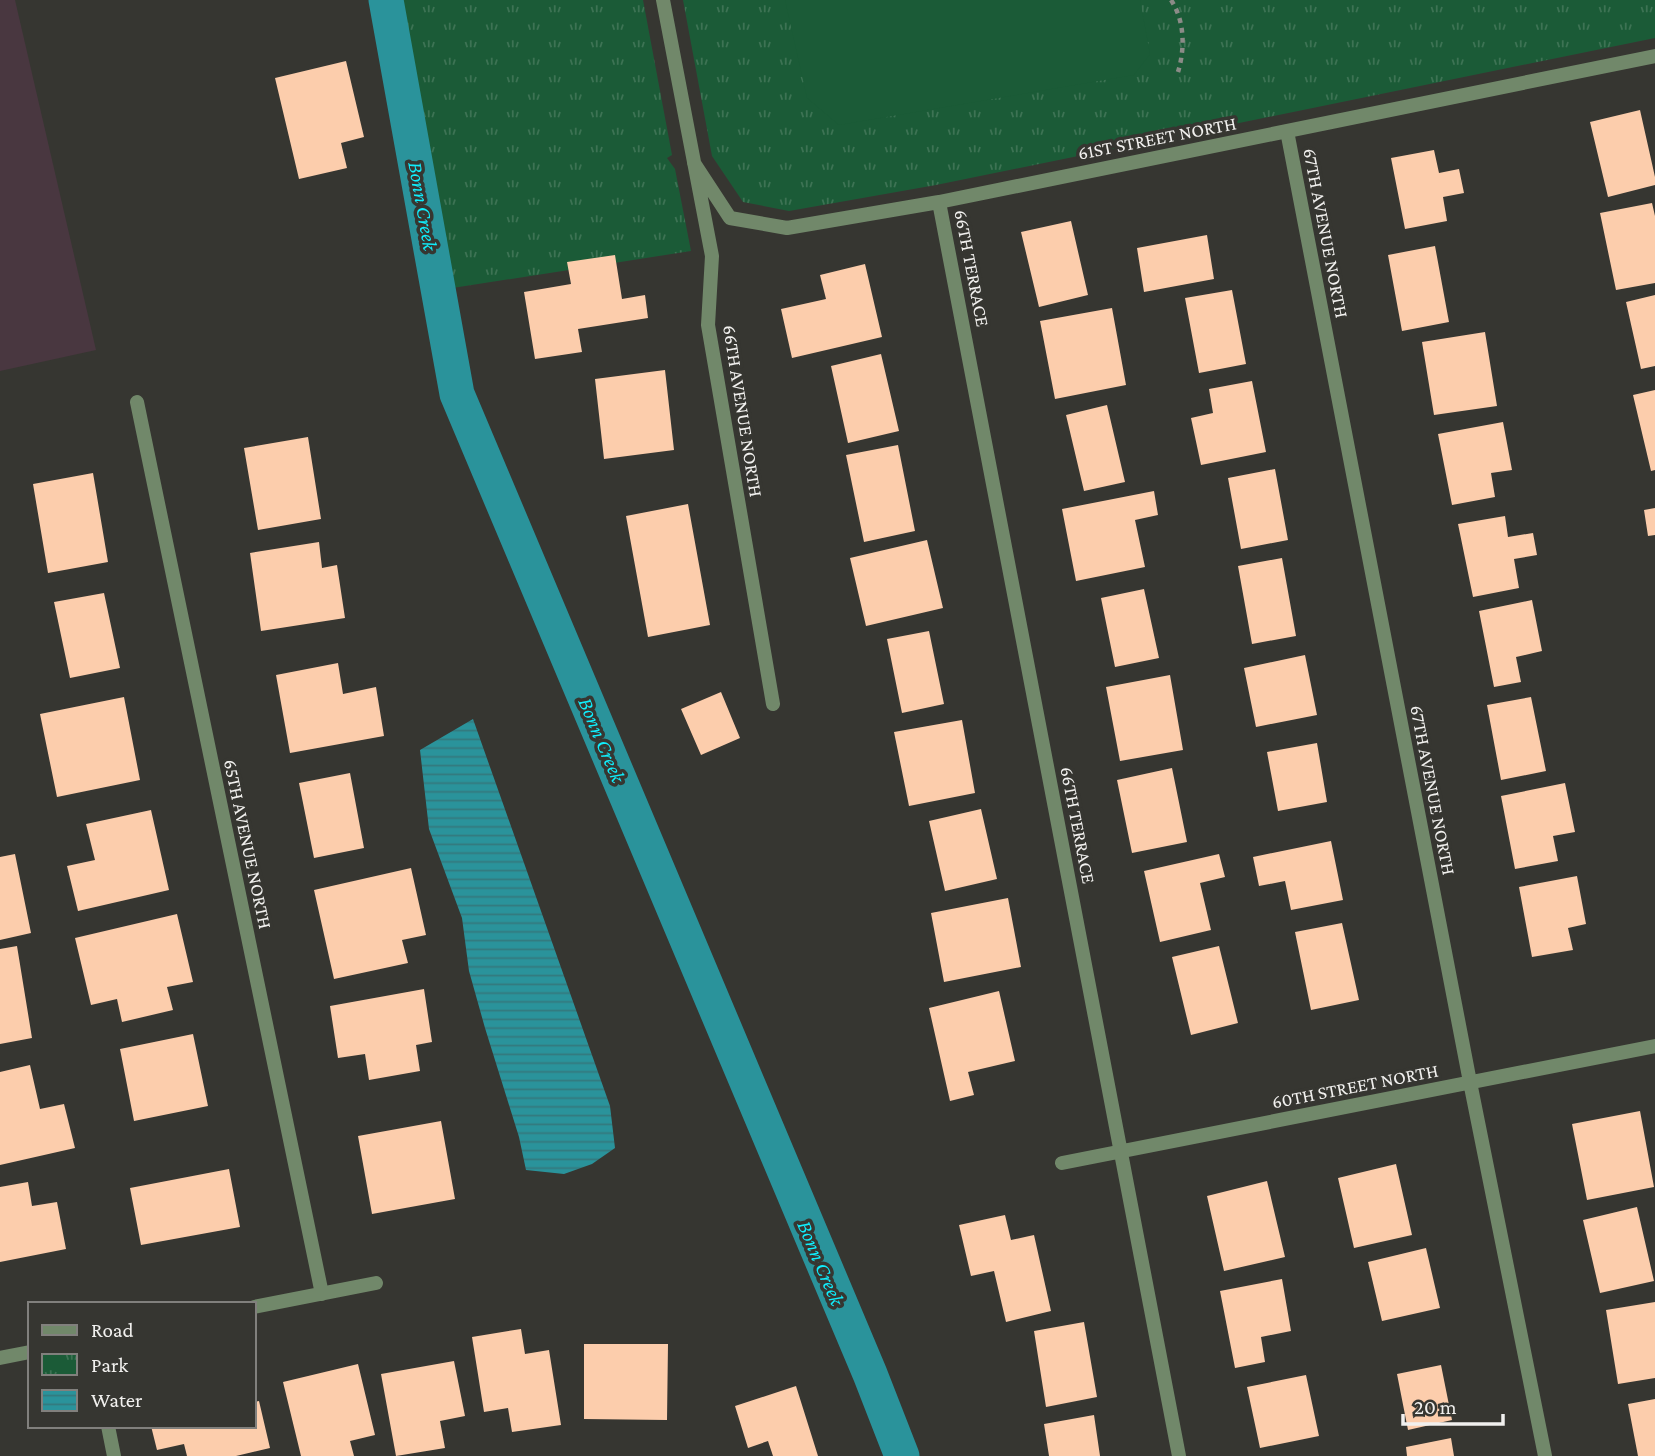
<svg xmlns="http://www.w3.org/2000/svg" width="1655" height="1456" font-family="'Crimson Pro',serif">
<defs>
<pattern id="park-tufts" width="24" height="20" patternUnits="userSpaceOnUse" patternTransform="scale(1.75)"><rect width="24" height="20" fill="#1b5b37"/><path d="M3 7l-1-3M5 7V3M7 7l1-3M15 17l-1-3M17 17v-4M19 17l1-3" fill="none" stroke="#3d7354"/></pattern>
<pattern id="water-rules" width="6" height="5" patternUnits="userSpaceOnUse" patternTransform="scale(1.75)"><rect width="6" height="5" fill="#2a939b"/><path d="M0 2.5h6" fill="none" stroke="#34797e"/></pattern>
</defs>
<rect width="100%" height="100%" fill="#363631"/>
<path fill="#493740" d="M 0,0 L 15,0 L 96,350 L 0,371 Z"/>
<path fill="url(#park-tufts)" d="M 394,0 L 643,0 L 672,155 L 667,158 L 675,169 L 691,251 L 446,289 Z
M 683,0 L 1655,0 L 1655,38 L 936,185 L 789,211 L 743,202 L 712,156 Z"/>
<path fill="#1b5b37" d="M 785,0 L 1140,0 L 1150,54 L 1134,75 L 839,125 L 807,98 Z"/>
<path fill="url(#water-rules)" d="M 473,719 L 610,1106 L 615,1148 L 592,1164 L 564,1174 L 526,1170 L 519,1137 L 485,1028 L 469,971 L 462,918 L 429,829 L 420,750 Z"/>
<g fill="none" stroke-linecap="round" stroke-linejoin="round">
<path stroke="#2a939b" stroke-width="35" d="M 386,0 L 457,394 L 870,1374 L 902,1456"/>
</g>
<path fill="#fccdac" d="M 346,61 L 364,137 L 341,143 L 347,168 L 299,179 L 275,78 Z
M 1640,110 L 1655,177 L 1655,185 L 1608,197 L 1590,122 Z
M 1434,150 L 1439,173 L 1459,169 L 1464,193 L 1443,197 L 1447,221 L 1405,229 L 1391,158 Z
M 1652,203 L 1655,216 L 1655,283 L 1616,290 L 1600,213 Z
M 1071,221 L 1088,295 L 1039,307 L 1021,232 Z
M 1207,235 L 1214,279 L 1144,292 L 1137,248 Z
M 1435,246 L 1449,322 L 1402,331 L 1388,255 Z
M 615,255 L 622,299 L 645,295 L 648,318 L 578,329 L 582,352 L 535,359 L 524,292 L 571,284 L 567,262 Z
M 865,264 L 882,337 L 792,358 L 781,309 L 826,299 L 820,275 Z
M 1232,290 L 1246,364 L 1199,373 L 1185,298 Z
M 1655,295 L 1655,366 L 1641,369 L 1626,302 Z
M 1112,308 L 1126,385 L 1055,399 L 1040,321 Z
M 1485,332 L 1497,406 L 1434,415 L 1422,342 Z
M 881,354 L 899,431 L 848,443 L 831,366 Z
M 665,370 L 674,450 L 604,459 L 595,379 Z
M 1252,381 L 1266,452 L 1201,465 L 1191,418 L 1213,413 L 1209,389 Z
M 1655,390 L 1655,470 L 1651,471 L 1633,395 Z
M 1107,405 L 1125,482 L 1084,491 L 1066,415 Z
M 1503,422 L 1512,470 L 1491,473 L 1495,497 L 1452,505 L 1438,434 Z
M 308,437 L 321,519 L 258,530 L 244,448 Z
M 898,445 L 915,531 L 864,542 L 846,455 Z
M 1275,469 L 1288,540 L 1241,549 L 1228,478 Z
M 93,473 L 108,562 L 48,573 L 33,484 Z
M 1154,491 L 1158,515 L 1135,520 L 1145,567 L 1076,581 L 1062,509 Z
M 688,504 L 710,625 L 648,637 L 626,516 Z
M 1655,508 L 1655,535 L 1648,536 L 1644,510 Z
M 1505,516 L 1508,537 L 1533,533 L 1537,555 L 1514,559 L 1519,588 L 1473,597 L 1458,524 Z
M 927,540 L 943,608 L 866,626 L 850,558 Z
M 319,542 L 322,568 L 337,565 L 345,618 L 261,631 L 250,553 Z
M 1282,558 L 1296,636 L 1252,644 L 1238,566 Z
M 1144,589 L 1159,658 L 1115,667 L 1101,598 Z
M 104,593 L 120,668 L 70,678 L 54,602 Z
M 1532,600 L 1542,651 L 1516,657 L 1521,682 L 1494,687 L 1479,611 Z
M 929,631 L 944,704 L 902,713 L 887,639 Z
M 1305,655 L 1317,715 L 1256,727 L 1244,668 Z
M 338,663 L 343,694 L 376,687 L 384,736 L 290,753 L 276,675 Z
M 1170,675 L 1183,750 L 1120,761 L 1106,687 Z
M 721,692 L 740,738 L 701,755 L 681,709 Z
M 124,697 L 140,780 L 57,797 L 40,714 Z
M 1531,697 L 1546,771 L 1501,780 L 1487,705 Z
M 962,720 L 975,793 L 909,806 L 894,732 Z
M 1317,743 L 1327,802 L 1278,811 L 1267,752 Z
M 1172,768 L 1187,842 L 1132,853 L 1117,780 Z
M 350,773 L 364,848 L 314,858 L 299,783 Z
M 1565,783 L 1575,832 L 1553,836 L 1558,861 L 1515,869 L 1501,796 Z
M 981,809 L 997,879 L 945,891 L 929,821 Z
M 151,810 L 169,890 L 78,911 L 67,866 L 95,860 L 86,824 Z
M 1331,841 L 1343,900 L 1291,910 L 1285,881 L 1259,886 L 1253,857 Z
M 15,854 L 31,933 L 0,940 L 0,857 Z
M 1219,854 L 1225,877 L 1200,883 L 1211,930 L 1160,942 L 1144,871 Z
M 411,868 L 426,935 L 402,940 L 408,963 L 334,979 L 314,890 Z
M 1577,876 L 1586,924 L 1568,928 L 1573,950 L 1532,957 L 1519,887 Z
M 1008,898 L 1021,967 L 944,982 L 931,913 Z
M 177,914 L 193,982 L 167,987 L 173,1010 L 122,1022 L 117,999 L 91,1005 L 75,938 Z
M 1342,923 L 1359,1000 L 1311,1010 L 1295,932 Z
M 17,946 L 32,1038 L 0,1044 L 0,949 Z
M 1219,946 L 1238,1023 L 1191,1035 L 1172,957 Z
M 424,989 L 432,1042 L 416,1045 L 420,1071 L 369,1080 L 365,1054 L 338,1058 L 330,1006 Z
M 999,991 L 1015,1061 L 968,1072 L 974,1095 L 950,1101 L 929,1008 Z
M 193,1034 L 208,1106 L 134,1121 L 120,1049 Z
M 30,1065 L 40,1109 L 64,1104 L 75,1148 L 0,1165 L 0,1072 Z
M 1640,1111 L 1654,1187 L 1587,1200 L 1572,1124 Z
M 441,1121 L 455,1199 L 372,1214 L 358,1136 Z
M 1396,1164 L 1412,1235 L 1354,1248 L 1338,1178 Z
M 229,1169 L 240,1227 L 141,1245 L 130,1188 Z
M 1267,1181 L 1285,1257 L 1224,1271 L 1207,1196 Z
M 28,1182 L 32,1206 L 57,1202 L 66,1249 L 0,1262 L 0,1187 Z
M 1637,1207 L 1654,1281 L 1600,1293 L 1583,1220 Z
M 1005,1215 L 1011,1240 L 1034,1235 L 1051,1311 L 1006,1322 L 994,1271 L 971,1276 L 959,1225 Z
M 1426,1248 L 1440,1308 L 1382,1321 L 1368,1262 Z
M 1282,1279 L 1291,1331 L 1261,1337 L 1265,1362 L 1235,1368 L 1220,1291 Z
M 1655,1302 L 1655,1378 L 1618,1384 L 1606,1310 Z
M 1084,1322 L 1097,1397 L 1046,1407 L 1034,1331 Z
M 521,1329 L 525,1354 L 549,1350 L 561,1425 L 512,1432 L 508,1408 L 484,1412 L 472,1337 Z
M 584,1344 L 668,1344 L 667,1420 L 584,1419 Z
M 454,1361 L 465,1416 L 440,1421 L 445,1448 L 396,1456 L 381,1374 Z
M 358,1364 L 375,1435 L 350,1441 L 354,1456 L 301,1456 L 283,1382 Z
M 1441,1365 L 1452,1420 L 1408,1430 L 1397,1374 Z
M 1306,1375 L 1319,1436 L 1260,1448 L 1247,1387 Z
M 796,1386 L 818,1456 L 773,1456 L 768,1441 L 748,1448 L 735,1406 Z
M 1655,1399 L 1655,1456 L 1638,1456 L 1628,1404 Z
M 259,1401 L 270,1448 L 236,1456 L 187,1456 L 184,1444 L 157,1450 L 151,1426 L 254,1426 L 254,1402 Z
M 1094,1415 L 1100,1456 L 1049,1456 L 1044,1424 Z
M 1451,1438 L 1454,1456 L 1407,1456 L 1406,1447 Z"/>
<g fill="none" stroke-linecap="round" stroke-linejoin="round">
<path stroke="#8b8b87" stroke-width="4.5" stroke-dasharray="5 5" stroke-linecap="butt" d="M 1171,0 C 1185,21 1185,49 1178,72"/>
<path stroke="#71886a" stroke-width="14" d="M 663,0 L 712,256 L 708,325 L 773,704
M 1287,131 L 1470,1082 L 1545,1456
M 694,163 L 730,218 L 787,228 L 939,202 L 1655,56
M 939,202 L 1179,1456
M 137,402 L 322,1294
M 1062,1163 L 1655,1046
M 254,1307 L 376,1283
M 0,1358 L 30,1352
M 108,1426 L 114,1456"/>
</g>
<g text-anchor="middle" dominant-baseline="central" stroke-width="7" stroke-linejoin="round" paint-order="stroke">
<g font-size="19" fill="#f1f0ee" stroke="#363631">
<text transform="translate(1157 138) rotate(-11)">61ST STREET NORTH</text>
<text transform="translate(1326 233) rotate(79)">67TH AVENUE NORTH</text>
<text transform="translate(972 268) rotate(79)">66TH TERRACE</text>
<text transform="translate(743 411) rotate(81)">66TH AVENUE NORTH</text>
<text transform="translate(1433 790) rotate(79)">67TH AVENUE NORTH</text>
<text transform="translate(1078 825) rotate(79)">66TH TERRACE</text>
<text transform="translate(248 844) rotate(78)">65TH AVENUE NORTH</text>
<text transform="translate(1355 1086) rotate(-11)">60TH STREET NORTH</text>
</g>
<g font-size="21" font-style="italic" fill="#10edfb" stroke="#363631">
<text transform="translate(423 206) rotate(80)">Bonn Creek</text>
<text transform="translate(602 740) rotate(67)">Bonn Creek</text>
<text transform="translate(821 1263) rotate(67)">Bonn Creek</text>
</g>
</g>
<rect x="28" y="1302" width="228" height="126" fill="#363631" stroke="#81807d" stroke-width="2"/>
<rect x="42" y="1325" width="35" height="10" fill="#71886a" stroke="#81807d" stroke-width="2"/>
<text x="91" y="1337" font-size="21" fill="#f1f0ee">Road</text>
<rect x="42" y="1354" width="35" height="21" fill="url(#park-tufts)" stroke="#81807d" stroke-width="2"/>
<text x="91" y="1372" font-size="21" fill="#f1f0ee">Park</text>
<rect x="42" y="1390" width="35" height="21" fill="url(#water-rules)" stroke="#81807d" stroke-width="2"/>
<text x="91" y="1407" font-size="21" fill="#f1f0ee">Water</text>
<path d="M1403 1414v10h100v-10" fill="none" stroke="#f1f0ee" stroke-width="3.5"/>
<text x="1414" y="1414" font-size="21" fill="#f1f0ee" stroke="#363631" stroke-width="5" paint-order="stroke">20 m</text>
</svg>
